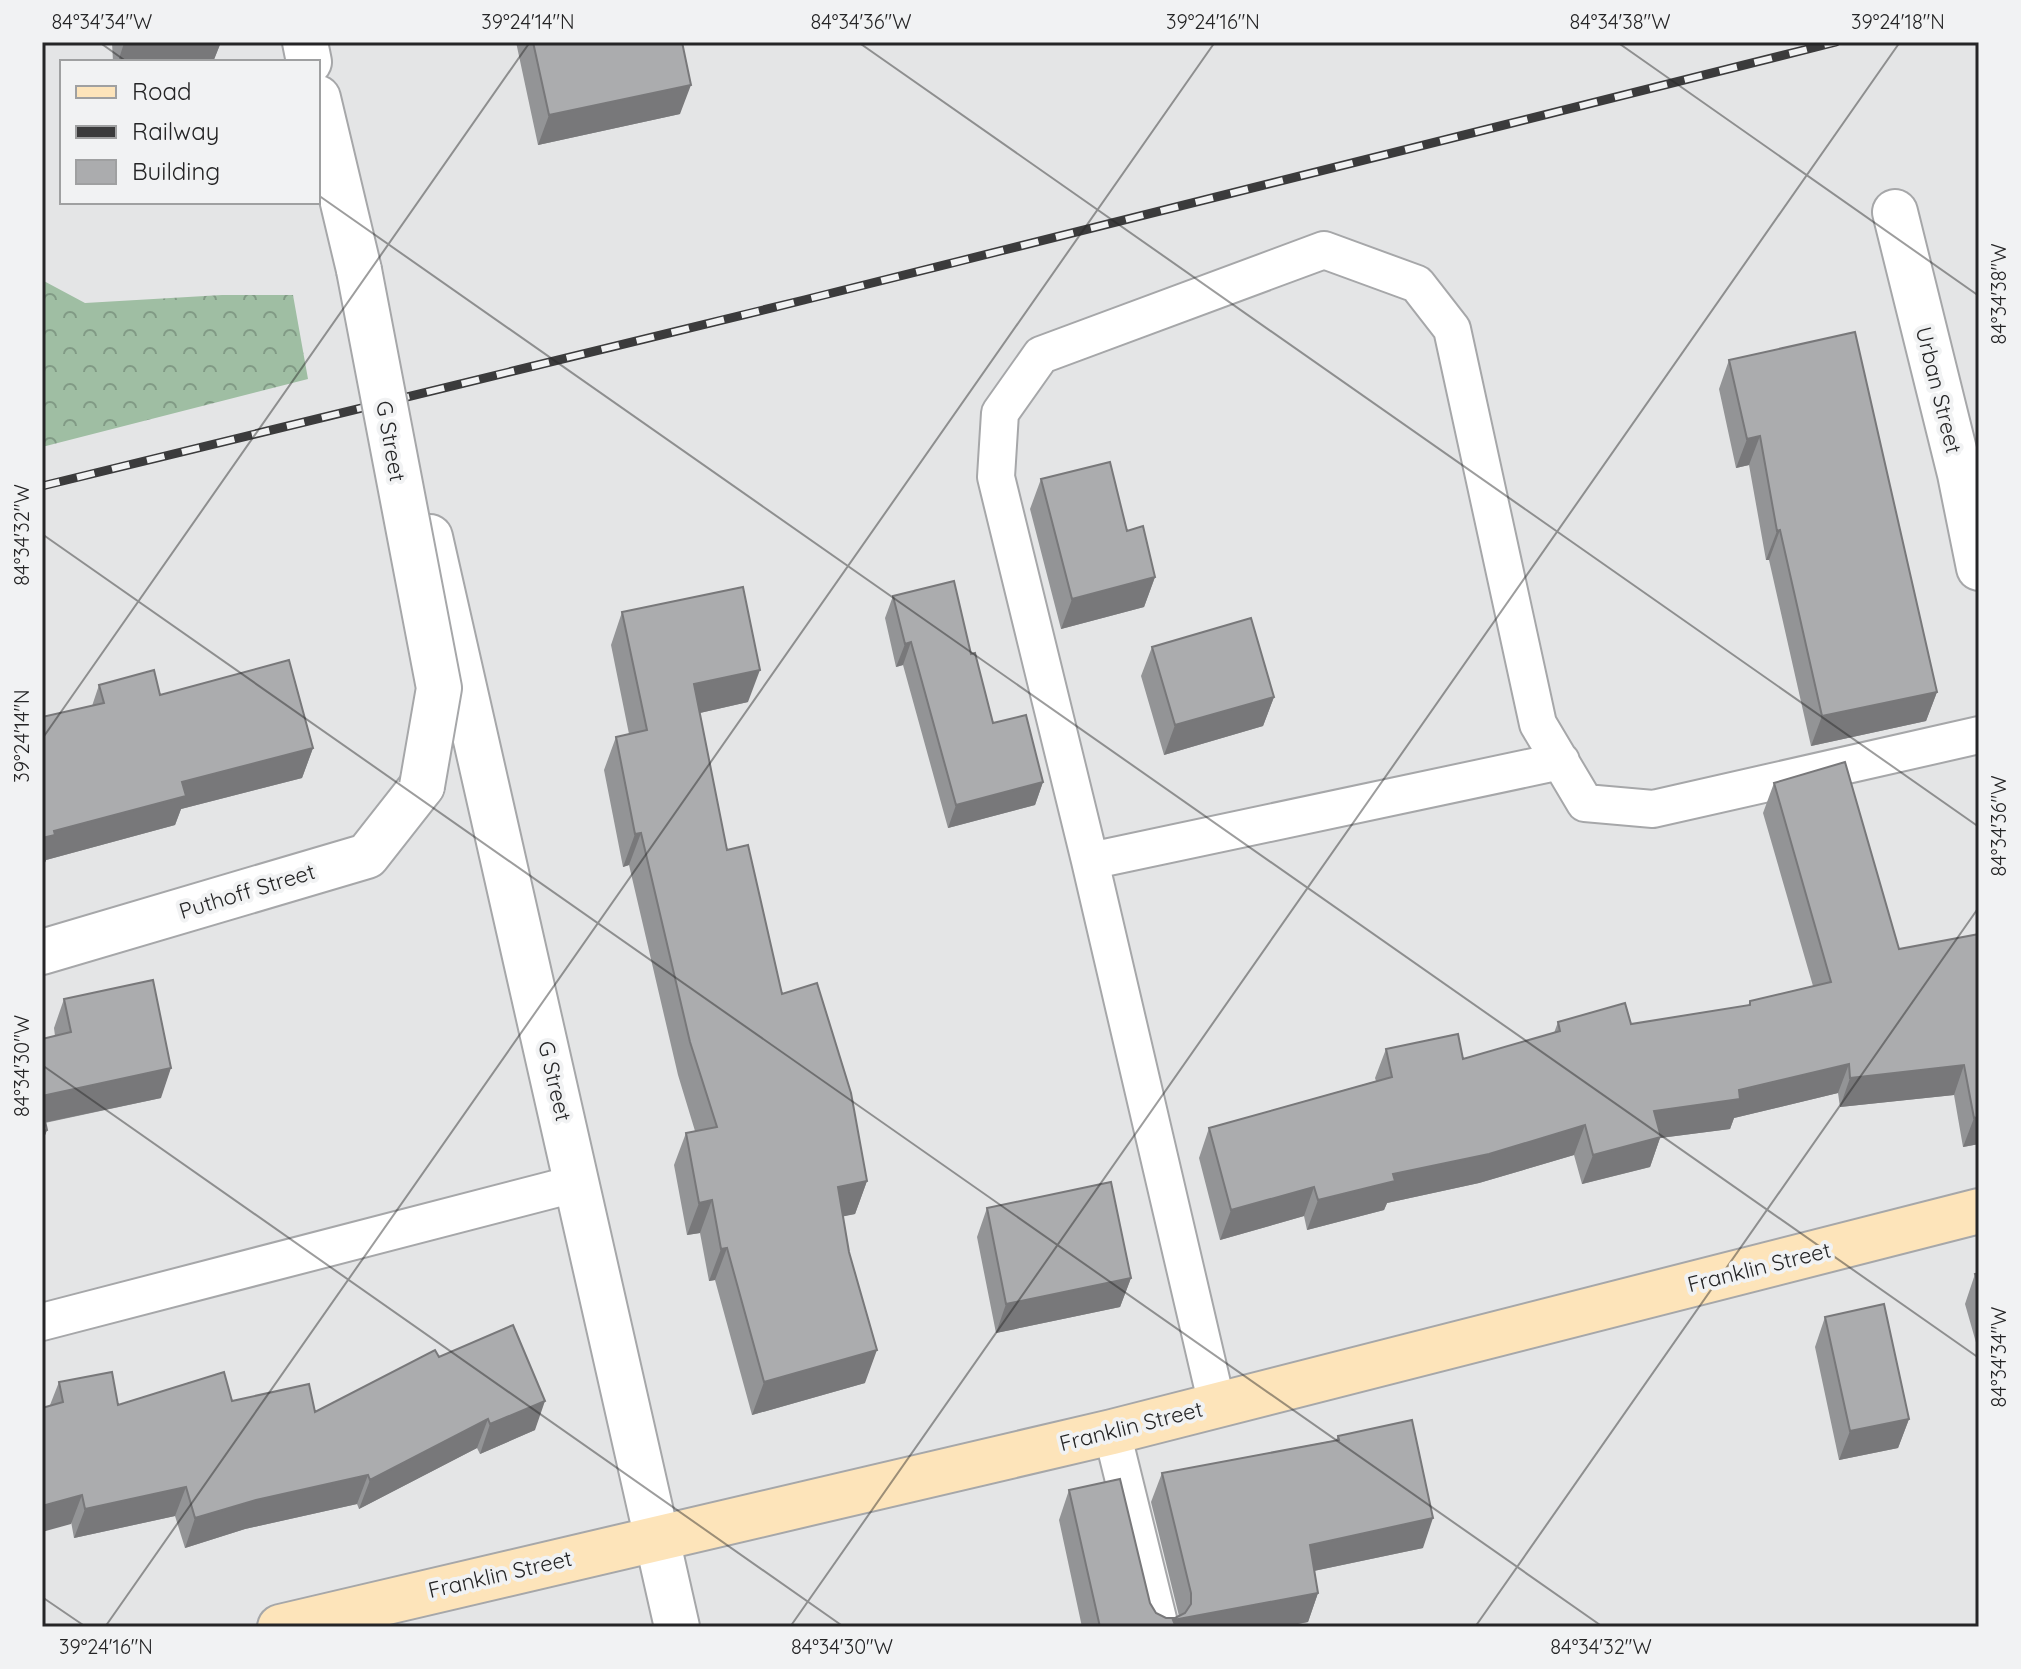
<svg xmlns="http://www.w3.org/2000/svg" width="2021" height="1669" font-family="Quicksand,sans-serif">
<defs>
<pattern id="forest-crowns" width="20" height="18" patternUnits="userSpaceOnUse" patternTransform="scale(2)"><rect width="20" height="18" fill="#9fbea3"/><path d="M2 6a3 3 0 1 1 6 0M12 15a3 3 0 1 1 6 0" fill="none" stroke="#819a85"/></pattern>
</defs>
<rect width="100%" height="100%" fill="#e4e5e6"/>
<path fill="url(#forest-crowns)" d="M 42,280 L 85,303 L 222,295 L 293,295 L 308,379 L 42,447 Z"/>
<g fill="none" stroke-linecap="round" stroke-linejoin="round">
<g stroke="#a6a7a9" stroke-width="40">
<path id="lane" d="M 1090,861 L 1561,761
M 42,1322 L 578,1183
M 1217,1405 L 1090,861 L 996,477 L 1000,413 L 1041,355 L 1324,250 L 1417,284 L 1452,329 L 1538,724 L 1585,803 L 1653,809 L 1979,735
M 1112,1432 L 1160,1627"/>
</g>
<g stroke="#a6a7a9" stroke-width="48">
<path id="street" d="M 305,42 L 309,62
M 318,98 L 359,270
M 1895,212 L 1960,474 L 1979,568
M 430,537 L 677,1627
M 42,952 L 367,856 L 422,786"/>
</g>
<g stroke="#a6a7a9" stroke-width="48">
<path id="secondary" d="M 280,1627 L 1112,1432 L 1979,1211"/>
</g>
<use href="#lane" stroke="#fff" stroke-width="36"/>
<use href="#street" stroke="#fff" stroke-width="44"/>
<use href="#secondary" stroke="#fde4ba" stroke-width="44"/>
<g stroke="#3b3b3c" stroke-width="9">
<path id="rail" d="M 42,486 L 804,300 L 1836,42"/>
</g>
<use href="#rail" stroke="#f1f2f3" stroke-width="6" stroke-dasharray="18" stroke-linecap="butt"/>
<g stroke="#a6a7a9" stroke-width="48" stroke-linecap="butt">
<path id="street-bridge" d="M 359,270 L 439,688 L 422,786"/>
</g>
<use href="#street-bridge" stroke="#fff" stroke-width="44"/>
</g>
<path fill="#939496" d="M 112,42 L 221,42 L 213,62 L 113,62 Z
M 516,42 L 682,42 L 680,114 L 538,145 Z
M 1979,223 L 1979,247 L 1976,231 Z
M 1729,360 L 1937,692 L 1926,721 L 1811,746 L 1769,560 L 1766,560 L 1749,465 L 1736,468 L 1719,389 Z
M 1041,479 L 1127,531 L 1155,577 L 1144,607 L 1061,629 L 1030,509 Z
M 893,596 L 971,654 L 993,723 L 1043,782 L 1035,805 L 948,828 L 903,665 L 896,667 L 885,618 Z
M 622,612 L 748,702 L 700,713 L 727,850 L 782,994 L 867,1181 L 855,1214 L 843,1216 L 865,1383 L 752,1415 L 715,1280 L 709,1281 L 700,1233 L 687,1235 L 674,1165 L 686,1133 L 695,1131 L 678,1075 L 629,865 L 623,867 L 604,770 L 616,737 L 629,734 L 611,645 Z
M 1152,647 L 1274,697 L 1263,726 L 1164,755 L 1141,676 Z
M 99,685 L 160,695 L 313,748 L 302,778 L 181,809 L 175,825 L 46,860 L 44,865 L 42,865 L 42,717 L 92,706 Z
M 1774,783 L 1899,949 L 1979,934 L 1979,1144 L 1963,1147 L 1954,1095 L 1840,1107 L 1838,1093 L 1734,1118 L 1730,1129 L 1660,1138 L 1650,1167 L 1582,1184 L 1574,1155 L 1479,1183 L 1387,1203 L 1384,1210 L 1307,1230 L 1304,1216 L 1220,1240 L 1199,1158 L 1209,1128 L 1376,1081 L 1375,1078 L 1386,1049 L 1463,1059 L 1554,1033 L 1558,1022 L 1631,1024 L 1748,1006 L 1750,1001 L 1813,986 L 1763,813 Z
M 64,999 L 161,1098 L 45,1123 L 47,1130 L 42,1143 L 42,1039 L 55,1036 L 54,1028 Z
M 987,1208 L 1131,1278 L 1120,1307 L 996,1333 L 977,1237 Z
M 1979,1273 L 1979,1353 L 1965,1304 L 1975,1274 Z
M 1825,1317 L 1909,1419 L 1898,1448 L 1839,1460 L 1815,1347 Z
M 439,1357 L 535,1430 L 480,1454 L 477,1448 L 359,1509 L 357,1504 L 245,1529 L 185,1548 L 175,1516 L 74,1538 L 50,1405 L 59,1382 L 118,1405 L 232,1401 L 315,1412 Z
M 1338,1436 L 1423,1548 L 1314,1571 L 1318,1593 L 1308,1622 L 1282,1627 L 1082,1627 L 1059,1520 L 1069,1490 L 1150,1603 L 1156,1613 L 1166,1618 L 1175,1618 L 1179,1616 L 1151,1502 L 1162,1473 L 1336,1440 Z"/>
<path fill="#78787a" d="M 145,42 L 221,42 L 213,62 L 118,62 L 124,43 Z
M 691,85 L 680,114 L 538,145 L 549,115 Z
M 1760,436 L 1749,465 L 1736,468 L 1747,439 Z
M 1780,530 L 1769,560 L 1766,560 L 1777,531 Z
M 1155,577 L 1144,607 L 1061,629 L 1072,599 Z
M 911,642 L 903,665 L 896,667 L 905,644 Z
M 760,670 L 748,702 L 682,717 L 694,684 Z
M 1937,692 L 1926,721 L 1811,746 L 1822,716 Z
M 1274,697 L 1263,726 L 1164,755 L 1175,725 Z
M 313,748 L 302,778 L 181,809 L 175,825 L 46,860 L 44,865 L 42,865 L 42,838 L 54,831 L 182,782 Z
M 1043,782 L 1035,805 L 948,828 L 956,805 Z
M 641,833 L 629,865 L 623,867 L 635,834 Z
M 1849,1064 L 1838,1093 L 1734,1118 L 1730,1129 L 1660,1138 L 1650,1167 L 1582,1184 L 1593,1155 L 1654,1111 Z
M 1964,1065 L 1954,1095 L 1840,1107 L 1850,1078 Z
M 171,1068 L 161,1098 L 42,1123 L 42,1096 Z
M 1979,1117 L 1979,1144 L 1963,1147 L 1974,1118 Z
M 1585,1125 L 1574,1155 L 1479,1183 L 1387,1203 L 1384,1210 L 1307,1230 L 1318,1200 L 1393,1174 Z
M 47,1130 L 42,1143 L 42,1131 Z
M 867,1181 L 855,1214 L 826,1220 L 838,1187 Z
M 1314,1187 L 1304,1216 L 1220,1240 L 1231,1210 Z
M 712,1200 L 700,1233 L 687,1235 L 699,1203 Z
M 727,1248 L 715,1280 L 709,1281 L 721,1249 Z
M 1131,1278 L 1120,1307 L 996,1333 L 1006,1304 Z
M 877,1350 L 865,1383 L 752,1415 L 764,1382 Z
M 545,1401 L 535,1430 L 480,1454 L 490,1424 Z
M 488,1419 L 477,1448 L 359,1509 L 370,1480 Z
M 1909,1419 L 1898,1448 L 1839,1460 L 1850,1431 Z
M 368,1475 L 357,1504 L 245,1529 L 185,1548 L 195,1518 L 256,1500 Z
M 186,1487 L 175,1516 L 74,1538 L 85,1509 Z
M 82,1495 L 71,1524 L 42,1532 L 42,1506 Z
M 1433,1518 L 1423,1548 L 1299,1574 L 1310,1545 Z
M 1318,1593 L 1308,1622 L 1282,1627 L 1171,1627 L 1173,1620 Z"/>
<path fill="#abacae" stroke="#78787a" stroke-width="2" d="M 533,42 L 682,42 L 691,85 L 549,115 Z
M 1855,332 L 1937,692 L 1822,716 L 1780,530 L 1777,531 L 1760,436 L 1747,439 L 1729,360 Z
M 1110,462 L 1127,531 L 1143,526 L 1155,577 L 1072,599 L 1041,479 Z
M 954,581 L 971,654 L 975,653 L 993,723 L 1026,715 L 1043,782 L 956,805 L 911,642 L 905,644 L 893,596 Z
M 743,587 L 760,670 L 694,684 L 727,850 L 748,845 L 782,994 L 817,983 L 851,1093 L 867,1181 L 838,1187 L 849,1252 L 877,1350 L 764,1382 L 727,1248 L 721,1249 L 712,1200 L 699,1203 L 686,1133 L 717,1127 L 690,1042 L 641,833 L 635,834 L 616,737 L 647,730 L 622,612 Z
M 1251,618 L 1274,697 L 1175,725 L 1152,647 Z
M 289,660 L 313,748 L 182,782 L 186,796 L 54,831 L 55,835 L 42,838 L 42,717 L 104,703 L 99,685 L 154,670 L 160,695 Z
M 1845,762 L 1899,949 L 1979,934 L 1979,1117 L 1974,1118 L 1964,1065 L 1850,1078 L 1849,1064 L 1739,1090 L 1740,1099 L 1654,1111 L 1661,1137 L 1593,1155 L 1585,1125 L 1489,1154 L 1393,1174 L 1395,1181 L 1318,1200 L 1314,1187 L 1231,1210 L 1209,1128 L 1392,1077 L 1386,1049 L 1458,1034 L 1463,1059 L 1560,1031 L 1558,1022 L 1625,1003 L 1631,1024 L 1750,1005 L 1750,1001 L 1831,982 L 1774,783 Z
M 153,980 L 171,1068 L 42,1096 L 42,1039 L 71,1032 L 64,999 Z
M 42,1107 L 47,1130 L 42,1131 Z
M 1111,1182 L 1131,1278 L 1006,1304 L 987,1208 Z
M 1979,1273 L 1979,1287 L 1975,1274 Z
M 1884,1304 L 1909,1419 L 1850,1431 L 1825,1317 Z
M 513,1325 L 545,1401 L 490,1424 L 488,1419 L 370,1480 L 368,1475 L 256,1500 L 195,1518 L 186,1487 L 85,1509 L 82,1495 L 42,1506 L 42,1408 L 63,1402 L 59,1382 L 112,1372 L 118,1405 L 224,1372 L 232,1401 L 309,1384 L 315,1412 L 435,1350 L 439,1357 Z
M 1412,1420 L 1433,1518 L 1310,1545 L 1318,1593 L 1173,1620 L 1176,1627 L 1100,1627 L 1069,1490 L 1120,1479 L 1150,1603 L 1156,1613 L 1166,1618 L 1175,1618 L 1185,1613 L 1191,1604 L 1191,1593 L 1162,1473 L 1339,1440 L 1338,1436 Z"/>
<path fill="none" stroke="#252526" stroke-width="2" stroke-opacity="0.45" d="M 99,42 L 127,62M 858,42 L 1979,827M 1617,42 L 1979,296M 318,195 L 1979,1358M 42,534 L 1603,1627M 42,739 L 530,42M 42,1065 L 844,1627M 42,1597 L 86,1627M 105,1627 L 1215,42M 790,1627 L 1900,42M 1475,1627 L 1979,907"/>
<g text-anchor="middle" dominant-baseline="central" stroke-width="8" stroke-linejoin="round" paint-order="stroke">
<g font-size="22" fill="#252526" stroke="#f1f2f3">
<text transform="translate(1939 390) rotate(76)">Urban Street</text>
<text transform="translate(391 441) rotate(80)">G Street</text>
<text transform="translate(247 891) rotate(-17)">Puthoff Street</text>
<text transform="translate(555 1081) rotate(77)">G Street</text>
<text transform="translate(1759 1267) rotate(-14)">Franklin Street</text>
<text transform="translate(1131 1426) rotate(-14)">Franklin Street</text>
<text transform="translate(500 1574) rotate(-13)">Franklin Street</text>
</g>
</g>
<rect width="2021" height="1669" fill="none" stroke="#f1f2f3" stroke-width="88"/>
<rect x="60" y="60" width="260" height="144" fill="#f1f2f3" stroke="#9fa0a1" stroke-width="2"/>
<rect x="76" y="86" width="40" height="12" fill="#fde4ba" stroke="#9fa0a1" stroke-width="2"/>
<text x="132" y="100" font-size="24" fill="#252526">Road</text>
<rect x="76" y="126" width="40" height="12" fill="#3b3b3c" stroke="#9fa0a1" stroke-width="2"/>
<text x="132" y="140" font-size="24" fill="#252526">Railway</text>
<rect x="76" y="160" width="40" height="24" fill="#abacae" stroke="#9fa0a1" stroke-width="2"/>
<text x="132" y="180" font-size="24" fill="#252526">Building</text>
<rect x="44" y="44" width="1933" height="1581" fill="none" stroke="#252526" stroke-width="3"/>
<g font-size="20" text-anchor="middle" fill="#252526">
<text x="102" y="29">84°34'34"W</text>
<text x="528" y="29">39°24'14"N</text>
<text x="861" y="29">84°34'36"W</text>
<text x="1213" y="29">39°24'16"N</text>
<text x="1620" y="29">84°34'38"W</text>
<text x="1898" y="29">39°24'18"N</text>
<text transform="translate(1999 294) rotate(-90)" y="7">84°34'38"W</text>
<text transform="translate(22 535) rotate(-90)" y="7">84°34'32"W</text>
<text transform="translate(22 736) rotate(-90)" y="7">39°24'14"N</text>
<text transform="translate(1999 826) rotate(-90)" y="7">84°34'36"W</text>
<text transform="translate(22 1066) rotate(-90)" y="7">84°34'30"W</text>
<text transform="translate(1999 1357) rotate(-90)" y="7">84°34'34"W</text>
<text x="106" y="1654">39°24'16"N</text>
<text x="842" y="1654">84°34'30"W</text>
<text x="1601" y="1654">84°34'32"W</text>
</g>
</svg>
